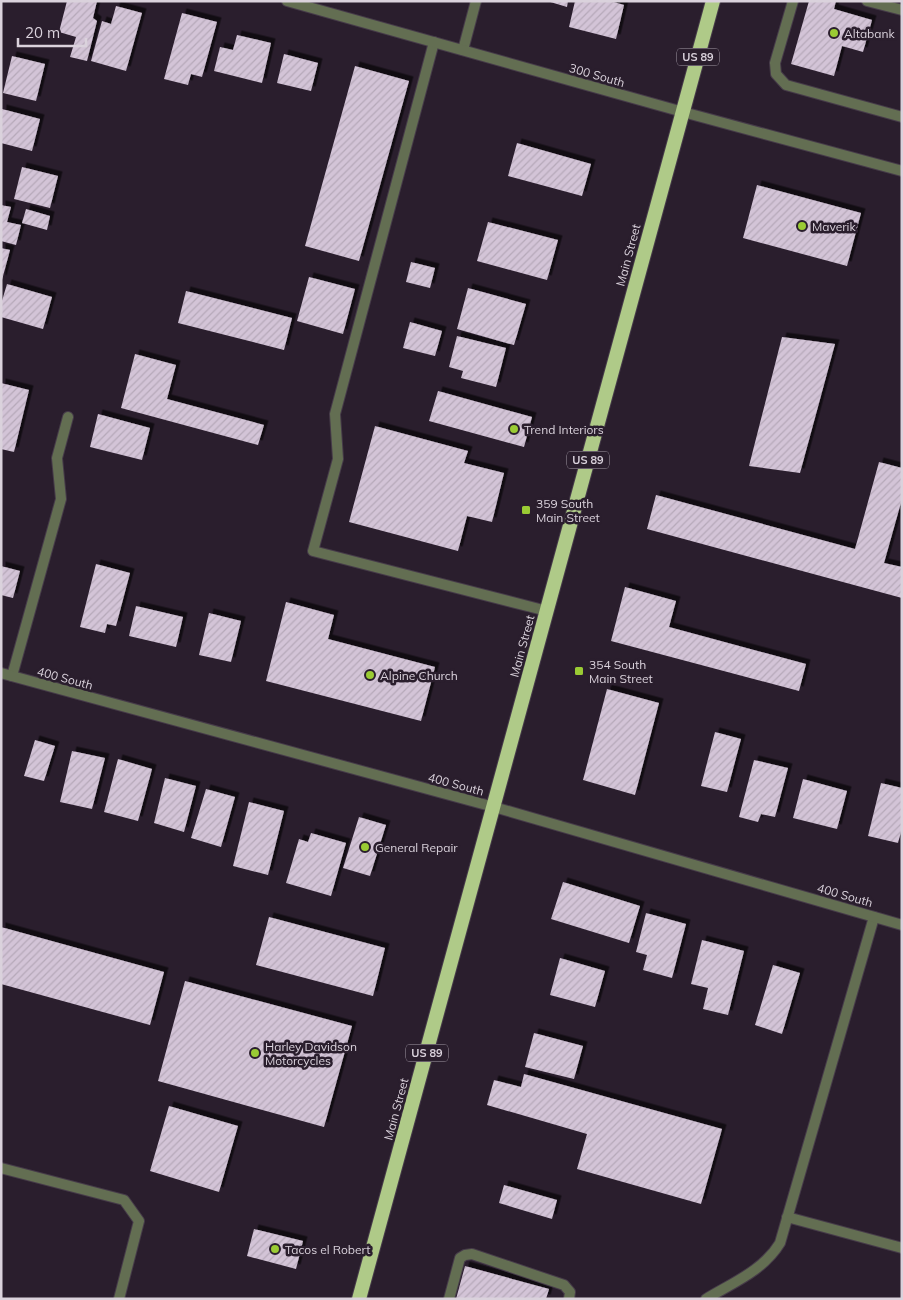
<svg xmlns="http://www.w3.org/2000/svg" width="903" height="1300" font-family="Mulish,sans-serif">
<defs>
<pattern id="building-hatch" width="6" height="6" patternUnits="userSpaceOnUse" patternTransform="scale(1.25)"><rect width="6" height="6" fill="#d3c4d7"/><path d="M-1 1l2-2M0 6l6-6M5 7l2-2" fill="none" stroke="#b6a9b9"/></pattern>
<filter id="shadow"><feDropShadow dx="4.5" dy="-4.5" stdDeviation="0" flood-color="#0009"/></filter>
</defs>
<rect width="100%" height="100%" fill="#2a1e2d"/>
<path fill="url(#building-hatch)" filter="url(#shadow)" d="M 67,1 L 97,1 L 93,18 L 97,21 L 87,61 L 70,57 L 76,37 L 59,32 Z
M 547,1 L 568,1 L 567,7 Z
M 575,1 L 610,1 L 624,5 L 616,39 L 569,27 Z
M 809,1 L 836,1 L 834,9 L 872,20 L 863,52 L 842,46 L 834,76 L 791,64 Z
M 116,6 L 142,13 L 126,71 L 91,61 L 102,21 L 111,24 Z
M 182,13 L 217,22 L 202,77 L 191,74 L 188,85 L 164,79 Z
M 237,35 L 271,43 L 262,83 L 214,71 L 220,47 L 233,50 Z
M 284,54 L 318,63 L 311,91 L 277,83 Z
M 12,56 L 45,64 L 36,101 L 3,93 Z
M 355,66 L 409,81 L 359,261 L 305,246 Z
M 2,109 L 40,119 L 32,151 L 1,143 Z
M 517,143 L 591,164 L 582,196 L 508,176 Z
M 22,167 L 58,176 L 50,208 L 14,199 Z
M 757,185 L 861,213 L 847,266 L 743,238 Z
M 1,205 L 11,207 L 7,222 L 21,225 L 16,245 L 1,241 Z
M 26,209 L 50,216 L 47,230 L 22,223 Z
M 488,222 L 558,240 L 547,280 L 477,261 Z
M 1,248 L 10,250 L 2,280 L 1,279 Z
M 411,262 L 435,268 L 430,288 L 406,282 Z
M 309,277 L 355,289 L 343,334 L 297,321 Z
M 7,284 L 52,297 L 43,329 L 1,317 L 1,304 Z
M 468,288 L 526,304 L 514,345 L 457,329 Z
M 186,291 L 292,318 L 284,350 L 178,323 Z
M 410,322 L 442,331 L 435,356 L 403,348 Z
M 457,336 L 506,348 L 496,387 L 461,378 L 463,371 L 449,367 Z
M 782,337 L 835,344 L 800,473 L 749,466 Z
M 135,354 L 176,365 L 167,399 L 264,425 L 258,445 L 121,408 Z
M 1,383 L 29,390 L 14,452 L 1,449 Z
M 438,391 L 532,417 L 524,447 L 429,421 Z
M 98,414 L 150,428 L 142,460 L 90,447 Z
M 375,426 L 468,451 L 464,463 L 504,473 L 492,522 L 467,516 L 458,551 L 349,522 Z
M 879,462 L 902,468 L 902,499 L 884,563 L 902,567 L 902,598 L 647,529 L 656,495 L 855,549 Z
M 96,564 L 130,573 L 116,626 L 107,624 L 105,633 L 80,627 Z
M 1,566 L 20,571 L 13,598 L 1,595 Z
M 625,587 L 676,601 L 669,627 L 806,664 L 799,691 L 611,641 Z
M 286,602 L 334,615 L 328,639 L 435,667 L 421,721 L 266,681 Z
M 136,606 L 183,617 L 176,647 L 129,636 Z
M 209,613 L 241,621 L 231,662 L 199,655 Z
M 607,689 L 659,703 L 635,795 L 583,780 Z
M 715,732 L 741,739 L 727,792 L 701,786 Z
M 35,740 L 55,746 L 44,781 L 24,776 Z
M 72,751 L 105,758 L 92,809 L 60,802 Z
M 118,759 L 152,769 L 138,821 L 104,812 Z
M 754,760 L 788,768 L 775,817 L 761,814 L 758,822 L 739,817 Z
M 165,778 L 196,786 L 184,832 L 154,823 Z
M 803,779 L 847,791 L 837,829 L 793,818 Z
M 881,783 L 902,788 L 902,828 L 898,843 L 868,836 Z
M 206,789 L 235,797 L 221,847 L 191,838 Z
M 249,802 L 284,811 L 268,875 L 233,866 Z
M 359,817 L 386,825 L 370,876 L 343,868 Z
M 311,833 L 346,843 L 331,896 L 286,883 L 299,839 L 308,842 Z
M 563,882 L 640,906 L 629,943 L 551,919 Z
M 646,913 L 686,924 L 672,978 L 643,970 L 647,955 L 636,952 Z
M 269,917 L 385,948 L 373,996 L 256,965 Z
M 1,927 L 164,972 L 150,1025 L 1,984 Z
M 702,940 L 744,951 L 728,1015 L 703,1009 L 708,988 L 691,984 Z
M 560,958 L 605,971 L 595,1007 L 550,995 Z
M 773,965 L 800,973 L 782,1034 L 755,1025 Z
M 185,981 L 352,1026 L 324,1127 L 158,1081 Z
M 534,1033 L 583,1046 L 574,1079 L 525,1067 Z
M 524,1074 L 722,1129 L 701,1204 L 577,1169 L 587,1134 L 487,1105 L 494,1080 L 521,1087 Z
M 169,1106 L 238,1126 L 219,1192 L 150,1171 Z
M 504,1185 L 557,1200 L 552,1219 L 499,1203 Z
M 254,1229 L 303,1241 L 296,1269 L 247,1256 Z
M 465,1266 L 549,1289 L 546,1299 L 456,1299 Z"/>
<g fill="none" stroke-linecap="round" stroke-linejoin="round">
<g stroke="#463b49" stroke-width="12">
<path id="service" d="M 793,1 L 775,63 L 776,74 L 786,85 L 902,117
M 867,1 L 902,10
M 434,42 L 335,414 L 338,459 L 313,551 L 547,611
M 463,50 L 476,1
M 12,676 L 61,499 L 57,458 L 68,417
M 1,1168 L 124,1200 L 139,1221 L 119,1299
M 787,1217 L 902,1248
M 449,1299 L 460,1258 L 465,1255 L 472,1254 L 564,1285 L 570,1292 L 569,1299
M 706,1299 C 732,1283 763,1271 780,1243 L 874,917"/>
</g>
<g stroke="#463b49" stroke-width="12">
<path id="minor" d="M 1,673 L 494,807 L 902,925"/>
</g>
<g stroke="#463b49" stroke-width="12">
<path id="tertiary" d="M 287,1 L 683,112 L 902,171"/>
</g>
<g stroke="#463b49" stroke-width="16">
<path id="trunk" d="M 359,1299 L 713,1"/>
</g>
<use href="#service" stroke="#636e52" stroke-width="10"/>
<use href="#minor" stroke="#636e52" stroke-width="10"/>
<use href="#tertiary" stroke="#636e52" stroke-width="10"/>
<use href="#trunk" stroke="#afca88" stroke-width="14"/>
</g>
<g fill="#9acb34" stroke="#2a1e2d" stroke-width="2">
<circle cx="834" cy="33" r="5"/>
<circle cx="802" cy="226" r="5"/>
<circle cx="514" cy="429" r="5"/>
<rect x="521" y="505" width="10" height="10" rx="2.5"/>
<rect x="574" y="666" width="10" height="10" rx="2.5"/>
<circle cx="370" cy="675" r="5"/>
<circle cx="365" cy="847" r="5"/>
<circle cx="255" cy="1053" r="5"/>
<circle cx="275" cy="1249" r="5"/>
</g>
<g text-anchor="middle" dominant-baseline="central" stroke-width="5" stroke-linejoin="round" paint-order="stroke">
<g fill="#2a1e2d" stroke="#a59ca8" stroke-width="1">
<rect x="677" y="48.5" width="42" height="17" rx="4"/>
<rect x="567" y="451.5" width="42" height="17" rx="4"/>
<rect x="406" y="1044.5" width="42" height="17" rx="4"/>
</g>
<g font-size="11" font-weight="bold" fill="#dad2dc">
<text x="698" y="57">US 89</text>
<text x="588" y="460">US 89</text>
<text x="427" y="1053">US 89</text>
</g>
<g font-size="12" fill="#dad2dc" stroke="#2a1e2d" text-anchor="start">
<text x="844" y="33">Altabank</text>
<text x="812" y="226">Maverik</text>
<text x="524" y="429">Trend Interiors</text>
<text x="536" y="503">359 South<tspan x="536" dy="14">Main Street</tspan></text>
<text x="589" y="664">354 South<tspan x="589" dy="14">Main Street</tspan></text>
<text x="380" y="675">Alpine Church</text>
<text x="375" y="847">General Repair</text>
<text x="265" y="1046">Harley Davidson<tspan x="265" dy="14">Motorcycles</tspan></text>
<text x="285" y="1249">Tacos el Robert</text>
</g>
<g font-size="12" fill="#dad2dc" stroke="#2a1e2d">
<text transform="translate(597 75) rotate(16)">300 South</text>
<text transform="translate(628 255) rotate(-75)">Main Street</text>
<text transform="translate(522 646) rotate(-75)">Main Street</text>
<text transform="translate(65 678) rotate(15)">400 South</text>
<text transform="translate(456 784) rotate(15)">400 South</text>
<text transform="translate(845 895) rotate(16)">400 South</text>
<text transform="translate(396 1109) rotate(-75)">Main Street</text>
</g>
</g>
<rect width="903" height="1300" fill="none" stroke="#dad2dc" stroke-width="5"/>
<path d="M18 38v8h68v-8" fill="none" stroke="#dad2dc" stroke-width="2.5"/>
<text x="25" y="38" font-size="15" fill="#dad2dc" stroke="#2a1e2d" stroke-width="4" paint-order="stroke">20 m</text>
</svg>
